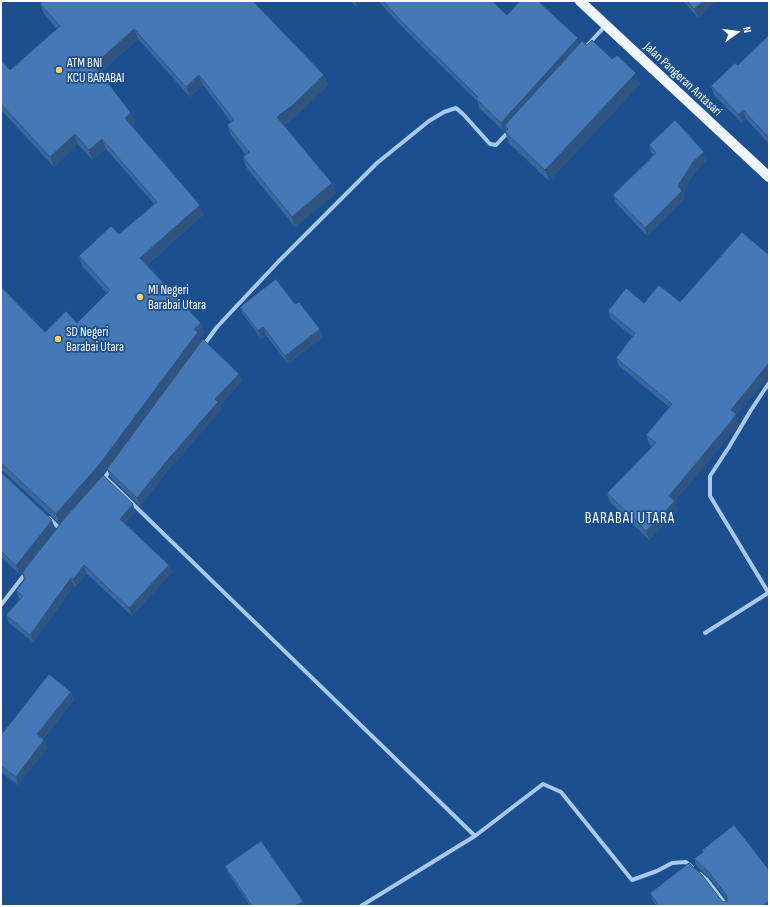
<svg xmlns="http://www.w3.org/2000/svg" width="770" height="907" font-family="'Sofia Sans Condensed',sans-serif">
<rect width="100%" height="100%" fill="#1b4f8f"/>
<g fill="none" stroke-linecap="round" stroke-linejoin="round">
<path stroke="#a9c9ee" stroke-width="4" d="M 585,48 L 606,25
M 203,346 L 217,327 L 278,262 L 377,163 L 429,121 L 444,112 L 456,108 L 464,115 L 490,144 L 496,145 L 510,130
M 105,477 L 475,836 L 361,906
M 102,481 L 111,469
M 49,518 L 60,529
M 768,592 L 710,496 L 710,476 L 729,447 L 751,410 L 769,383
M 1,605 L 25,574
M 705,633 L 768,593
M 475,836 L 543,784 L 561,792 L 632,880 L 657,871 L 672,863 L 686,862 L 692,867
M 700,874 L 707,880 L 727,906"/>
<path stroke="#f0f6ff" stroke-width="10" d="M 580,1 L 769,177"/>
</g>
<path fill="#3a679d" d="M 351,1 L 362,1 L 357,7 Z
M 378,1 L 492,1 L 507,15 L 580,43 L 587,45 L 612,59 L 640,84 L 549,181 L 509,143 L 505,132 L 507,130 L 506,129 L 504,131 L 479,108 L 477,101 L 406,31 Z
M 683,1 L 716,1 L 698,18 Z
M 40,4 L 324,75 L 328,85 L 297,115 L 284,125 L 332,183 L 336,193 L 295,227 L 246,167 L 243,157 L 246,155 L 231,135 L 227,125 L 231,122 L 203,85 L 190,97 L 138,39 L 100,73 L 131,113 L 135,123 L 132,126 L 204,214 L 147,265 L 201,323 L 204,333 L 199,338 L 201,342 L 102,475 L 60,524 L 3,471 L 1,471 L 1,287 L 45,332 L 77,323 L 107,293 L 82,266 L 79,256 L 119,234 L 154,204 L 106,149 L 92,160 L 78,144 L 54,167 L 1,110 L 1,62 L 10,70 L 57,29 L 44,14 Z
M 769,35 L 769,144 L 746,119 L 742,123 L 714,95 L 711,86 L 738,65 Z
M 649,145 L 707,160 L 696,170 L 683,192 L 685,198 L 647,236 L 616,203 L 613,195 L 654,155 L 651,153 Z
M 769,255 L 769,376 L 736,415 L 739,423 L 737,427 L 675,501 L 678,510 L 649,540 L 610,502 L 607,493 L 652,447 L 649,444 L 646,435 L 669,407 L 619,366 L 616,358 L 633,337 L 611,319 L 608,311 L 644,303 L 680,302 Z
M 295,304 L 323,337 L 288,364 L 266,335 L 261,339 L 243,314 L 240,307 Z
M 239,374 L 242,381 L 220,406 L 221,410 L 169,469 L 140,506 L 110,477 L 107,469 Z
M 1,472 L 55,529 L 20,575 L 1,557 Z
M 135,511 L 125,524 L 169,565 L 172,572 L 132,616 L 86,573 L 76,587 L 74,586 L 33,642 L 9,623 L 6,615 L 20,599 L 19,599 L 16,591 L 24,580 L 22,573 Z
M 71,692 L 74,700 L 43,739 L 47,748 L 18,785 L 1,772 L 1,735 Z
M 702,850 L 769,906 L 656,906 L 653,901 L 650,893 L 722,901 L 724,902 L 727,901 L 727,900 L 710,878 L 697,867 L 694,859 L 702,853 Z
M 225,866 L 303,901 L 305,906 L 250,906 L 228,873 Z"/>
<path fill="#305480" d="M 354,1 L 362,1 L 357,7 Z
M 704,1 L 716,1 L 698,18 L 694,9 Z
M 134,29 L 138,39 L 97,75 L 94,65 Z
M 578,38 L 581,47 L 505,125 L 506,129 L 504,131 L 501,123 Z
M 636,73 L 640,84 L 549,181 L 545,170 Z
M 199,75 L 203,85 L 190,97 L 186,87 Z
M 324,75 L 328,85 L 297,115 L 281,127 L 277,117 Z
M 743,110 L 746,119 L 742,123 L 739,115 Z
M 131,113 L 135,123 L 129,128 L 125,118 Z
M 75,134 L 78,144 L 54,167 L 50,157 Z
M 102,139 L 106,149 L 92,160 L 89,150 Z
M 704,152 L 707,160 L 696,170 L 683,192 L 685,198 L 647,236 L 645,228 L 678,186 L 693,162 Z
M 332,183 L 336,193 L 295,227 L 292,217 Z
M 200,205 L 204,214 L 144,267 L 140,258 Z
M 201,323 L 204,333 L 199,338 L 201,342 L 102,475 L 60,524 L 56,514 L 194,329 Z
M 263,327 L 266,335 L 261,339 L 258,331 Z
M 320,329 L 323,337 L 288,364 L 285,356 Z
M 769,363 L 769,376 L 736,415 L 739,423 L 737,427 L 674,502 L 675,501 L 678,510 L 649,540 L 646,531 L 669,496 L 731,410 Z
M 239,374 L 242,381 L 220,406 L 221,410 L 169,469 L 140,506 L 137,498 L 215,399 Z
M 133,504 L 135,511 L 123,527 L 120,519 Z
M 52,520 L 55,529 L 20,575 L 16,566 Z
M 84,565 L 86,573 L 76,587 L 73,580 Z
M 169,565 L 172,572 L 132,616 L 129,608 Z
M 71,578 L 74,586 L 33,642 L 30,635 Z
M 71,692 L 74,700 L 40,742 L 37,734 Z
M 44,740 L 47,748 L 18,785 L 16,777 Z
M 303,901 L 305,906 L 296,906 Z
M 769,901 L 769,906 L 762,906 Z"/>
<path fill="#4478b7" stroke="#305480" d="M 43,1 L 253,1 L 324,75 L 293,105 L 277,117 L 332,183 L 292,217 L 243,157 L 249,152 L 227,125 L 234,120 L 199,75 L 186,87 L 134,29 L 94,65 L 131,113 L 125,118 L 200,205 L 140,258 L 201,323 L 194,329 L 198,332 L 99,465 L 56,514 L 1,463 L 1,287 L 45,332 L 66,311 L 77,323 L 110,290 L 79,256 L 111,226 L 119,234 L 157,202 L 102,139 L 89,150 L 75,134 L 50,157 L 1,104 L 1,62 L 2,61 L 10,70 L 60,26 L 40,4 Z
M 383,1 L 492,1 L 507,15 L 520,1 L 538,1 L 578,38 L 501,123 L 476,99 L 478,97 L 403,23 Z
M 687,1 L 704,1 L 694,9 Z
M 769,35 L 769,138 L 743,110 L 739,115 L 711,86 L 735,63 L 738,65 Z
M 592,40 L 612,59 L 617,55 L 636,73 L 545,170 L 505,132 L 508,129 L 505,125 L 582,41 L 587,45 Z
M 675,120 L 704,152 L 693,162 L 678,186 L 682,191 L 645,228 L 613,195 L 656,153 L 649,145 Z
M 742,232 L 769,255 L 769,363 L 731,410 L 736,414 L 733,419 L 669,496 L 675,501 L 646,531 L 607,493 L 656,443 L 646,435 L 672,404 L 616,358 L 635,333 L 608,311 L 626,288 L 644,303 L 659,285 L 680,302 Z
M 276,279 L 295,304 L 299,302 L 320,329 L 285,356 L 263,327 L 258,331 L 240,307 Z
M 203,339 L 239,374 L 215,399 L 218,402 L 166,462 L 137,498 L 107,469 Z
M 1,472 L 52,520 L 16,566 L 1,551 Z
M 103,475 L 133,504 L 120,519 L 169,565 L 129,608 L 84,565 L 73,580 L 71,578 L 30,635 L 6,615 L 23,596 L 16,591 L 26,578 L 22,573 L 64,519 Z
M 49,674 L 71,692 L 37,734 L 44,740 L 16,777 L 1,766 L 1,735 Z
M 734,825 L 769,870 L 769,901 L 762,906 L 659,906 L 650,893 L 689,863 L 702,875 L 722,901 L 724,902 L 727,901 L 727,896 L 707,870 L 694,859 L 703,852 L 702,850 Z
M 261,841 L 303,901 L 296,906 L 252,906 L 225,866 Z"/>
<g fill="#ffd166" stroke="#1b4f8f" stroke-width="1.5">
<circle cx="59" cy="70" r="4"/>
<circle cx="140" cy="297" r="4"/>
<circle cx="58" cy="339" r="4"/>
</g>
<g text-anchor="middle" dominant-baseline="central" stroke-width="3.5" stroke-linejoin="round" paint-order="stroke">
<g font-size="13" fill="#fff" stroke="#1b4f8f" text-anchor="start">
<text x="67" y="63">ATM BNI<tspan x="67" dy="15">KCU BARABAI</tspan></text>
<text x="148" y="290">MI Negeri<tspan x="148" dy="15">Barabai Utara</tspan></text>
<text x="66" y="332">SD Negeri<tspan x="66" dy="15">Barabai Utara</tspan></text>
</g>
<g font-size="13" fill="#fff" stroke="#1b4f8f">
<text transform="translate(683 79) rotate(43)">Jalan Pangeran Antasari</text>
</g>
<g font-size="15" letter-spacing="1" fill="#fff" stroke="#1b4f8f">
<text x="630" y="518">BARABAI UTARA</text>
</g>
</g>
<rect width="770" height="907" fill="none" stroke="#ffffff" stroke-width="4"/>
<g transform="translate(738 32) rotate(76)" stroke="#1b4f8f" stroke-width="3" paint-order="stroke">
<path d="M0-3L7 15L0 10L-7 15Z" fill="#ffffff"/>
<text y="-6" font-size="11" font-weight="bold" text-anchor="middle" fill="#ffffff">N</text>
</g>
</svg>
